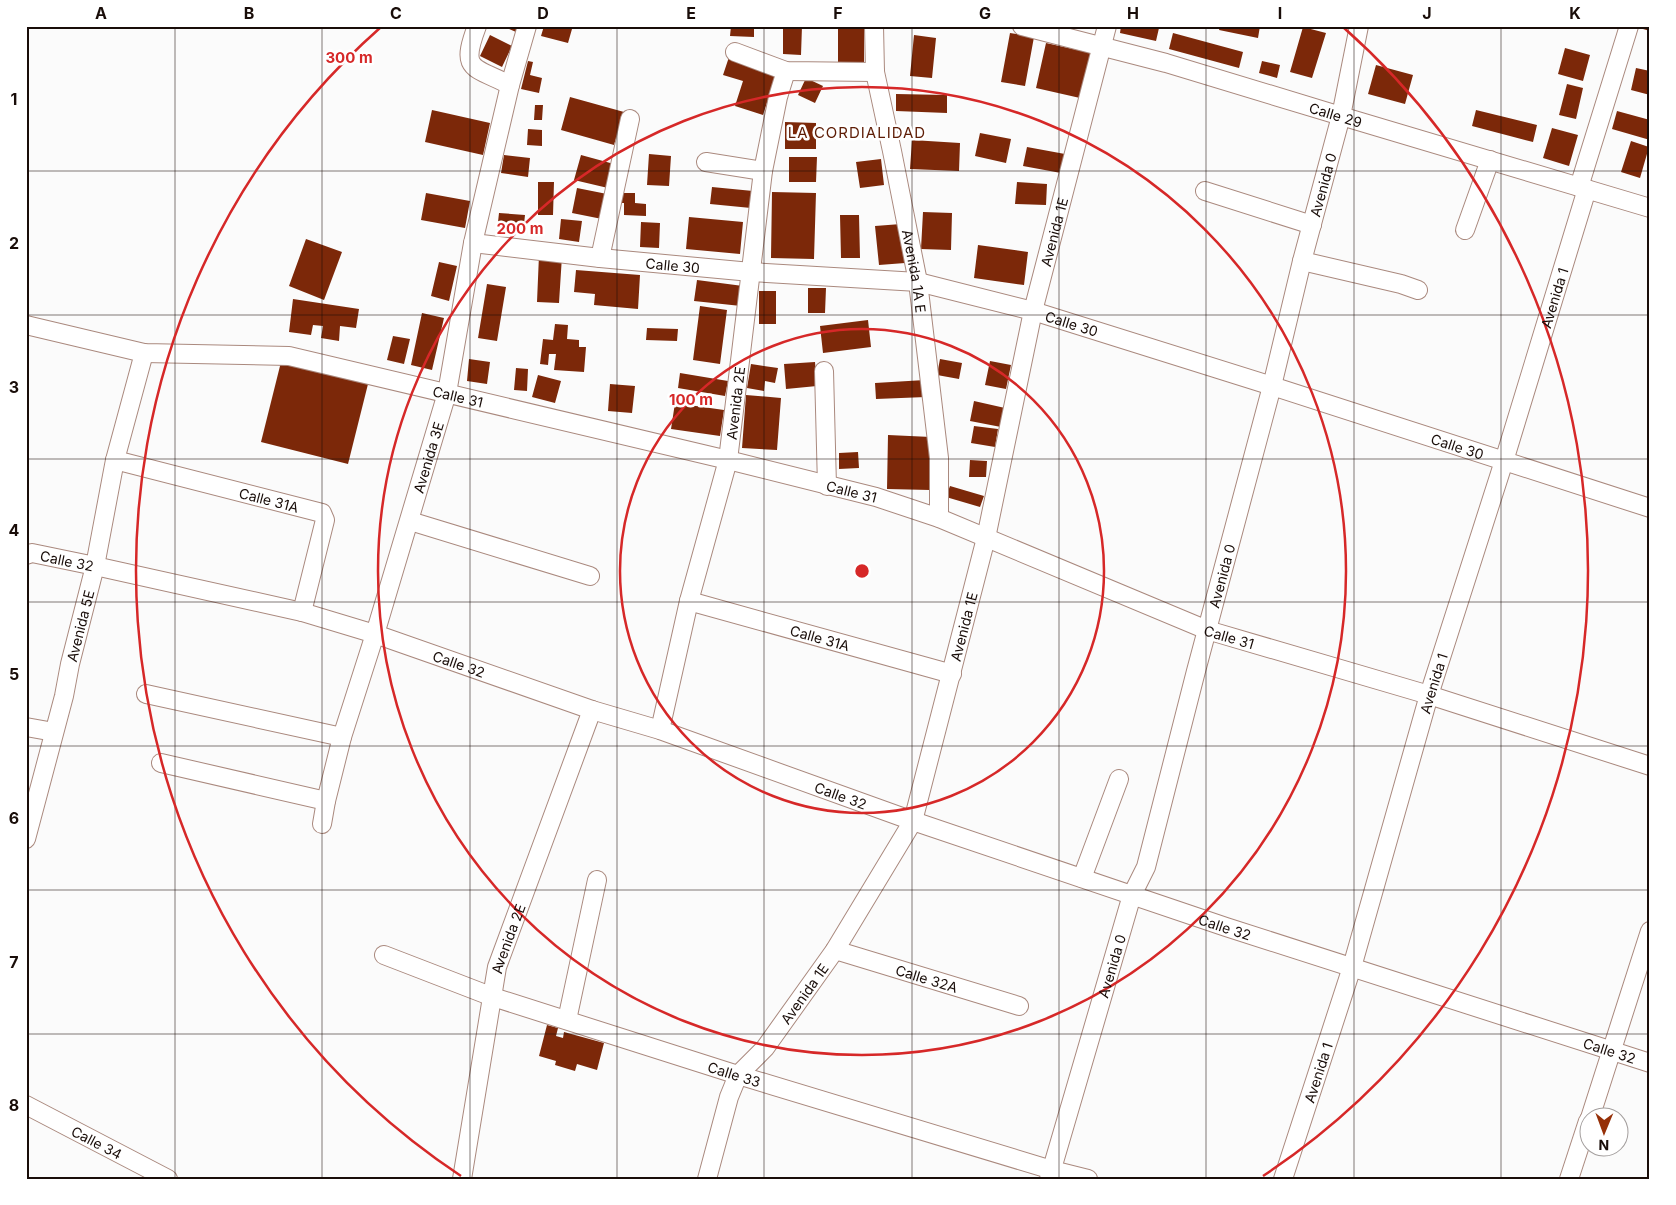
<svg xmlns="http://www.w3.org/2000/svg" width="1676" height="1205" font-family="Inter,sans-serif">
<rect width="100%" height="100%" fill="#fbfbfb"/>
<path fill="#7c2809" d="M 502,26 L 518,26 L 516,32 Z
M 544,26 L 562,26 L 572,29 L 568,43 L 541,36 Z
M 731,26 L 754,26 L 754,37 L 730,36 Z
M 783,26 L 802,26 L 801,55 L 783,54 Z
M 838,26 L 864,26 L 864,63 L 838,63 Z
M 1121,26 L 1151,26 L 1159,28 L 1156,41 L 1120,33 Z
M 1220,26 L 1260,26 L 1258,38 L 1219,30 Z
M 1636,26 L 1650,26 L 1650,31 L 1636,27 Z
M 1303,27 L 1326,33 L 1312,78 L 1290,72 Z
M 1010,33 L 1034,37 L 1025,86 L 1001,82 Z
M 1173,33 L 1243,52 L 1239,68 L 1169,49 Z
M 490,35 L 512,46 L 502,67 L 480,56 Z
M 914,35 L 936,38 L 932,78 L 910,76 Z
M 1046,43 L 1091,53 L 1080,98 L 1036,88 Z
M 1565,48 L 1590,55 L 1583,81 L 1558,74 Z
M 729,57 L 777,72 L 763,115 L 735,106 L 743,81 L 723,75 Z
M 528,61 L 533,62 L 530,75 L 542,78 L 539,93 L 521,89 Z
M 1262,61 L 1280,65 L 1277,78 L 1259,73 Z
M 1376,65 L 1413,75 L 1405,104 L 1368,94 Z
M 1636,68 L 1650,71 L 1650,95 L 1631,90 Z
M 806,78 L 823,86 L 815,103 L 798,95 Z
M 1567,84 L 1583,88 L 1576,119 L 1559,115 Z
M 896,94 L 947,95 L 947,113 L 896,111 Z
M 570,97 L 624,112 L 614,145 L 561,130 Z
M 535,105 L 543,105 L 542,120 L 534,120 Z
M 432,110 L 490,123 L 483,155 L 425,142 Z
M 1476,110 L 1537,125 L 1533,142 L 1472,126 Z
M 1617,111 L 1650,120 L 1650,140 L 1612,129 Z
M 785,122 L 816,123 L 816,149 L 785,149 Z
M 1552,128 L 1578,135 L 1569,166 L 1543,158 Z
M 528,129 L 542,130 L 542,146 L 527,145 Z
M 980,133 L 1011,139 L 1006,163 L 975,156 Z
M 912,140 L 960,143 L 959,171 L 910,169 Z
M 1631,141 L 1649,147 L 1640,178 L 1621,172 Z
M 1027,147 L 1065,154 L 1061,173 L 1023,166 Z
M 649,154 L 671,156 L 669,186 L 647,185 Z
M 504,155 L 530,158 L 528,177 L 501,173 Z
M 581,155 L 614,164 L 608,188 L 574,180 Z
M 789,157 L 817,157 L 816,182 L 789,182 Z
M 881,159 L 884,185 L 860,188 L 856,162 Z
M 538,182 L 554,182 L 553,215 L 538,215 Z
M 1017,182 L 1047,184 L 1046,205 L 1015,204 Z
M 712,187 L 753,191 L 751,208 L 710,204 Z
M 577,188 L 607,194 L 602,219 L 572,213 Z
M 772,192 L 816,193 L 814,259 L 771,258 Z
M 426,193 L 470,201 L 465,228 L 421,220 Z
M 622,193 L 635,193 L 635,203 L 646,204 L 646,216 L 624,215 L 624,203 L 621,203 Z
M 923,212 L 952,213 L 951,250 L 921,249 Z
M 499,213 L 525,215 L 523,233 L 497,231 Z
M 840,215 L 859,215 L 860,258 L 841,258 Z
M 689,217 L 743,222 L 740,254 L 686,249 Z
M 561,219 L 582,221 L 579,242 L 559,239 Z
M 641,222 L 660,223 L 659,248 L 640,247 Z
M 901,224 L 905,263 L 879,265 L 875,226 Z
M 306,239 L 342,252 L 324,300 L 289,286 Z
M 978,245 L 1028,252 L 1024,285 L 974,278 Z
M 539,255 L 562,256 L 559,303 L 537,302 Z
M 439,262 L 457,266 L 449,301 L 431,296 Z
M 576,270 L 640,275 L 638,309 L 594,305 L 595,294 L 574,292 Z
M 697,280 L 743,286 L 741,306 L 694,301 Z
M 487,284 L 506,287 L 497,341 L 478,338 Z
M 808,288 L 826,288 L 825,313 L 808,313 Z
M 759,291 L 776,291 L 776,324 L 759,324 Z
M 293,299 L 359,309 L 356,328 L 340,326 L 339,341 L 321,338 L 323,326 L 313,325 L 311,335 L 289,332 Z
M 700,306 L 727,310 L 720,364 L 693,360 Z
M 422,313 L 444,318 L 432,370 L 411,365 Z
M 868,320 L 871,347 L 823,353 L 820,326 Z
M 555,324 L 568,325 L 567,339 L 579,340 L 579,347 L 586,347 L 584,372 L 554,370 L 556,354 L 549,354 L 548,365 L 540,364 L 543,339 L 553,340 Z
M 647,328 L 678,329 L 677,341 L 646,340 Z
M 393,336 L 410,339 L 404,364 L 387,360 Z
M 469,359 L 490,362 L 487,384 L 467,381 Z
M 940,359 L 962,363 L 959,379 L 937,375 Z
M 990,361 L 1011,365 L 1006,389 L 985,385 Z
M 281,362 L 368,384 L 348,464 L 261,442 Z
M 815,362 L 817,386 L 786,389 L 784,364 Z
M 751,364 L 778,368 L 775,383 L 765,381 L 764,391 L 747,388 Z
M 516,368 L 528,369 L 527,391 L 514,390 Z
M 680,373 L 728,381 L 725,396 L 678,388 Z
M 538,375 L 561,381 L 555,403 L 532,397 Z
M 925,380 L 926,397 L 876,399 L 875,383 Z
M 610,384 L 635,386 L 632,413 L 608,411 Z
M 746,395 L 781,398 L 777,450 L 742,448 Z
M 974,401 L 1005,408 L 1001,427 L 970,421 Z
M 675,403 L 724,410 L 720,436 L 671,429 Z
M 974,426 L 998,429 L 995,447 L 971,443 Z
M 888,435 L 931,437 L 930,490 L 887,489 Z
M 858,452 L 859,468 L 839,469 L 839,453 Z
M 970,460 L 987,461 L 986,477 L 969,477 Z
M 950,486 L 984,496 L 980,507 L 946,497 Z
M 547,1025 L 558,1028 L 556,1036 L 563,1038 L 564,1032 L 604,1043 L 597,1070 L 577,1064 L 575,1071 L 555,1065 L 556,1061 L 539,1056 Z"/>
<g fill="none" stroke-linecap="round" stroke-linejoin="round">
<g stroke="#aa897e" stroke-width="20">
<g id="minor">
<path d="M 477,26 C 460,71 472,66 510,85"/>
<path id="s1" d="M 874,26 L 875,72 L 892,151 L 918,282 L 939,458 L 939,518"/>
<path id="s2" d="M 1022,26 L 1166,63 L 1341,116 L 1650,208"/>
<path d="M 735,52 L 786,71 L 875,72"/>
<path d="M 706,162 L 763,171"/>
<path d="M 1579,187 L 1629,26"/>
<path d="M 1205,191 L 1312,225"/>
<path d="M 1465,230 L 1490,160"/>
<path id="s3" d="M 473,243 L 600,258 L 751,272 L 918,282 L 1033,311 L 1272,386 L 1650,508"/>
<path d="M 600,258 L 630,119"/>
<path d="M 1302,261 L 1401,284 L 1418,290"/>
<path id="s4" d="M 26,325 L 144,353 L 289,356 L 728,460 L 876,497 L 939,518 L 1207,630 L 1429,695 L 1650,766"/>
<path d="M 824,371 L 827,486"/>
<path id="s5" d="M 115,460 L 322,513 L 325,520 L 302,612"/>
<path d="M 410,521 L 590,576"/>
<path id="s6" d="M 26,555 L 32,553 L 95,566 L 302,612 L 375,634 L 592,710 L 660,730 L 913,821 L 1226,927 L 1650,1063"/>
<path id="s7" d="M 689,601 L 952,674"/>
<path d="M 146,694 L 342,737"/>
<path d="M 26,727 L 54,732"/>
<path id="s8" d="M 660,730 L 689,601 L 728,460 L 763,171 L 778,97 L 786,71"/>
<path d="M 161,763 L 326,801"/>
<path id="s9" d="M 322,824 L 326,801 L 342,737 L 375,634 L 447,393 L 473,243 L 510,85 L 527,26"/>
<path id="s10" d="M 26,839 L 64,696 L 70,664 L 95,566 L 115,460 L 144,353"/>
<path d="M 1082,878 L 1119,779"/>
<path id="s11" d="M 835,950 L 1019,1006"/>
<path id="s12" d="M 384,955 L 493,997 L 738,1075 L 1052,1170 L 1088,1179"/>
<path d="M 567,1020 L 597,880"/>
<path id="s13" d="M 26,1105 L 168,1179"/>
<path d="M 1590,1118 L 1650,931"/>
<path id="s14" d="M 462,1179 L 497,967 L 592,710"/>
<path id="s15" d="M 707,1179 L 729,1097 L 738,1075 L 765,1048 L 835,950 L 913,821 L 986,538 L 1033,311 L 1107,26"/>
<path id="s16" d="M 1049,1179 L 1132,895 L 1146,867 L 1196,671 L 1272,386 L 1302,261 L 1341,116 L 1359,26"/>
<path id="s17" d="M 1283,1179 L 1352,967 L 1429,695 L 1504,461 L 1587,189"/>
<path d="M 1569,1179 L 1588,1121"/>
</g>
</g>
<use href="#minor" stroke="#fff" stroke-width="18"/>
</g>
<path fill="none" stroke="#190d09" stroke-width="1" stroke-opacity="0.55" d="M 175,26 L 175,1179M 322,26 L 322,1179M 470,26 L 470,1179M 617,26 L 617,1179M 764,26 L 764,1179M 912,26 L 912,1179M 1059,26 L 1059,1179M 1206,26 L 1206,1179M 1354,26 L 1354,1179M 1501,26 L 1501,1179M 26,171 L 1650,171M 26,315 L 1650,315M 26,459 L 1650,459M 26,602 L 1650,602M 26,746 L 1650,746M 26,890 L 1650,890M 26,1034 L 1650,1034"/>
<g fill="none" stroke="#d62828" stroke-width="2.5">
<circle cx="862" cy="571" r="242"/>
<circle cx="862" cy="571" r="484"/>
<path d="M461 1176A726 726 0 0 1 381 27M1343 27A726 726 0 0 1 1263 1176"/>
</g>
<g text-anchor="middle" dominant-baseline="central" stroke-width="5" stroke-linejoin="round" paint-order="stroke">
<g font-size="14" fill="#190d09" stroke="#fff">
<text stroke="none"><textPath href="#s2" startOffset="326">Calle 29</textPath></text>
<text stroke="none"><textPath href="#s16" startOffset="1032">Avenida 0</textPath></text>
<text stroke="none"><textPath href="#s15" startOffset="1024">Avenida 1E</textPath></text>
<text stroke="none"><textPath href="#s3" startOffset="201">Calle 30</textPath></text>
<text stroke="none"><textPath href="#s1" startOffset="249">Avenida 1A E</textPath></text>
<text stroke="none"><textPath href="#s17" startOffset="922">Avenida 1</textPath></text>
<text stroke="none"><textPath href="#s3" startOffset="606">Calle 30</textPath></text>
<text stroke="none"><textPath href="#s4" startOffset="440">Calle 31</textPath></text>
<text stroke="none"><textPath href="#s8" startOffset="336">Avenida 2E</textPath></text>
<text stroke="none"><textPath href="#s3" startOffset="1011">Calle 30</textPath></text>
<text stroke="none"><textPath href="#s9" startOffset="382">Avenida 3E</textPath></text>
<text stroke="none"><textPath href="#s4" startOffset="845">Calle 31</textPath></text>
<text stroke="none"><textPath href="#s5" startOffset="159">Calle 31A</textPath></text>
<text stroke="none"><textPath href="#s6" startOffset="42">Calle 32</textPath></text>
<text stroke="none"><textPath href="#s16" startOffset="628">Avenida 0</textPath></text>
<text stroke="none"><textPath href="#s10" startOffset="220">Avenida 5E</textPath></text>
<text stroke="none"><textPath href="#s15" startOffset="619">Avenida 1E</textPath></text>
<text stroke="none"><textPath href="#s4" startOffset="1250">Calle 31</textPath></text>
<text stroke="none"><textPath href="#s7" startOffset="136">Calle 31A</textPath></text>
<text stroke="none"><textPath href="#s6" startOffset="448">Calle 32</textPath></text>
<text stroke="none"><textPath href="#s17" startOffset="518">Avenida 1</textPath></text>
<text stroke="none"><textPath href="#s6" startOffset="852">Calle 32</textPath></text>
<text stroke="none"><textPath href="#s6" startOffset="1258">Calle 32</textPath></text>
<text stroke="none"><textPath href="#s14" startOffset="245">Avenida 2E</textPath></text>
<text stroke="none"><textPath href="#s16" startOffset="222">Avenida 0</textPath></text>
<text stroke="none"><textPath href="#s11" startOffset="96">Calle 32A</textPath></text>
<text stroke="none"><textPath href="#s15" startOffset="214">Avenida 1E</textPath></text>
<text stroke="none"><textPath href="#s6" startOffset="1662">Calle 32</textPath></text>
<text stroke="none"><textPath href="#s17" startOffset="112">Avenida 1</textPath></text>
<text stroke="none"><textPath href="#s12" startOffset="370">Calle 33</textPath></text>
<text stroke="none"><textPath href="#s13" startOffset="80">Calle 34</textPath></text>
</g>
<g font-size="15" letter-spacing="1" fill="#5e1d06" stroke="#fff">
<text x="857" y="132">LA CORDIALIDAD</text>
</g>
</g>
<circle cx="862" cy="571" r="8" fill="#d62828" stroke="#fff" stroke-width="2.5"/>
<g font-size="15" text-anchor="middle" font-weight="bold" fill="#d62828" stroke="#fff" stroke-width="5" stroke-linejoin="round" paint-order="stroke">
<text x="349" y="63">300 m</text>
<text x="520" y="234">200 m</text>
<text x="691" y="405">100 m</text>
</g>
<rect width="1676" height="1205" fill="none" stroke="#ffffff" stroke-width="55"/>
<g transform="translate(1604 1132) rotate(181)"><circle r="24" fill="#ffffff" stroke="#a39e9d"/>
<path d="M0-4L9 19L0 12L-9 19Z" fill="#963008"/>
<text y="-8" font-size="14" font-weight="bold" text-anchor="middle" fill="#190d09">N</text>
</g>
<rect x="28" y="28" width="1620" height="1150" fill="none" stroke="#190d09" stroke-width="2"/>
<g font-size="16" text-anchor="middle" font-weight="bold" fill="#190d09">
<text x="101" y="19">A</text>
<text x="249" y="19">B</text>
<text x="396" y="19">C</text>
<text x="543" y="19">D</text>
<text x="691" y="19">E</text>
<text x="838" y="19">F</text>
<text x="985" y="19">G</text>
<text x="1133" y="19">H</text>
<text x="1280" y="19">I</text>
<text x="1427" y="19">J</text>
<text x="1575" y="19">K</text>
<text x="14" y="105">1</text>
<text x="14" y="249">2</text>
<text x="14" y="393">3</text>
<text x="14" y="536">4</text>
<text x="14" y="680">5</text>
<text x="14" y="824">6</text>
<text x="14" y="968">7</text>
<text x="14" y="1111">8</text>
</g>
</svg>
